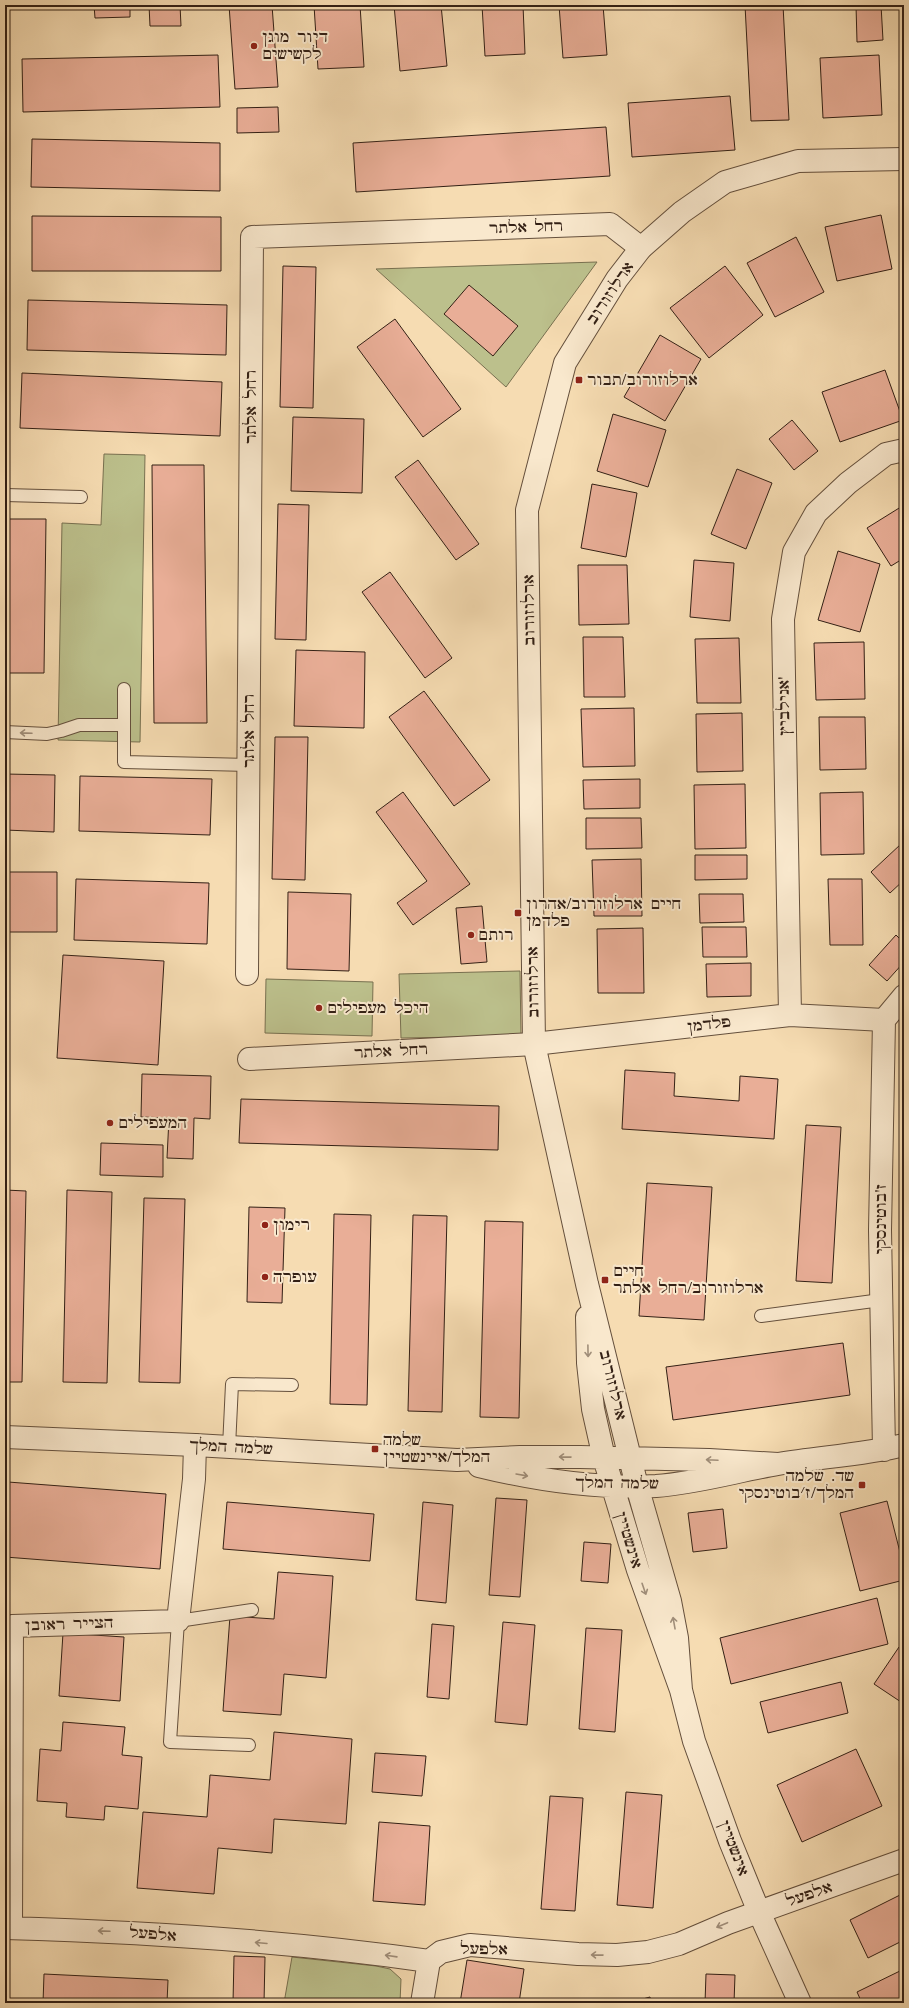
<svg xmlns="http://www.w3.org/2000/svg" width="909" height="2008" font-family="Cardo,'Frank Ruhl Libre',serif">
<rect width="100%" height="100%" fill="#f6dcb2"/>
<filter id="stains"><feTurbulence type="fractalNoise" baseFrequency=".005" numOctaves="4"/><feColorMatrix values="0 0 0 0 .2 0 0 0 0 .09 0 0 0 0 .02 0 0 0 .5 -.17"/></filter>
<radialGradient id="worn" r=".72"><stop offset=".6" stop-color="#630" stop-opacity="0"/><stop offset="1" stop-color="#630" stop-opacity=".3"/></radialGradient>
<path fill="#bcc08c" stroke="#787050" d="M 597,262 L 506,387 L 376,269 Z
M 104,454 L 145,455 L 140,742 L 58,740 L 62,523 L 101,525 Z
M 520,971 L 521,1036 L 401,1038 L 399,974 Z
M 266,979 L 373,982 L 372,1036 L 265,1033 Z
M 292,1957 L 376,1966 L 390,1969 L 401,1979 L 400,2003 L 284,2003 Z"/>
<path fill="#e9ae97" stroke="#332015" d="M 94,5 L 130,5 L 130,17 L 95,18 Z
M 149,5 L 180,5 L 181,26 L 150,26 Z
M 229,5 L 272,5 L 278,87 L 235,89 Z
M 314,5 L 360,5 L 364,67 L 318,69 Z
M 394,5 L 441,5 L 447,66 L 400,71 Z
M 482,5 L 523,5 L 525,54 L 485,56 Z
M 559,5 L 603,5 L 607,55 L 563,58 Z
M 745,5 L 783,5 L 789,120 L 751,121 Z
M 856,5 L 881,5 L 883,40 L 857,42 Z
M 218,55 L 220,107 L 23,112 L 22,59 Z
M 879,55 L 882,115 L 823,118 L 820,58 Z
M 730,96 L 735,150 L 632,157 L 628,103 Z
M 278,107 L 279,132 L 237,133 L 237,108 Z
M 606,127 L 610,176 L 356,192 L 353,143 Z
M 32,139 L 220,143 L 220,191 L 31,187 Z
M 881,215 L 892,269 L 837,281 L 825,227 Z
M 32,216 L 221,217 L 221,271 L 32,271 Z
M 796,237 L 824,292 L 775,317 L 747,263 Z
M 283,266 L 316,267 L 313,408 L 280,407 Z
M 725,266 L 763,315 L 709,358 L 670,308 Z
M 469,285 L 518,326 L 493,356 L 444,314 Z
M 28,300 L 227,305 L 226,355 L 27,350 Z
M 395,319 L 461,409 L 423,437 L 357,347 Z
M 660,335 L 701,359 L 665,421 L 624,397 Z
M 885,370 L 903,420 L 840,442 L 822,392 Z
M 22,373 L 222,382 L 220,436 L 20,428 Z
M 613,414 L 666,430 L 648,487 L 597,471 Z
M 293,417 L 364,419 L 362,493 L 291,491 Z
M 792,420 L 818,451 L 794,470 L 769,439 Z
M 418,460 L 479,544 L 456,560 L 395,477 Z
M 152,465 L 204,465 L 207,723 L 154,723 Z
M 737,469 L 772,483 L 746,549 L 711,534 Z
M 592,484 L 637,493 L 626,557 L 581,548 Z
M 278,504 L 309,505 L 306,640 L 275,639 Z
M 904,505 L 904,558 L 891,566 L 867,528 Z
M 5,519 L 46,519 L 44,673 L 5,673 Z
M 838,551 L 880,564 L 860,632 L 818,620 Z
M 694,560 L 734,563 L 730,621 L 690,617 Z
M 578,565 L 627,565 L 629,624 L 579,625 Z
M 390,572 L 452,658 L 425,678 L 362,592 Z
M 583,637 L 623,637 L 625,697 L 584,697 Z
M 739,638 L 741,703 L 697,703 L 695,639 Z
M 864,642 L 865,699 L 816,700 L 814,643 Z
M 296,650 L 365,652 L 364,728 L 294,726 Z
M 424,691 L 490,780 L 454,806 L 389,717 Z
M 634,708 L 635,766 L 583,767 L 581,709 Z
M 742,713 L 743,771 L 697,772 L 696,714 Z
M 819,717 L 865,717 L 866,769 L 820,770 Z
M 275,737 L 308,737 L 305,880 L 272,879 Z
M 5,774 L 55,775 L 54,832 L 5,830 Z
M 80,776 L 212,779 L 210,835 L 79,831 Z
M 640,779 L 640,808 L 584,809 L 583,780 Z
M 745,784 L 746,848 L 695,849 L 694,785 Z
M 403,792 L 470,884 L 413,925 L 397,903 L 427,881 L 376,812 Z
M 863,792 L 864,854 L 821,855 L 820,793 Z
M 586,818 L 641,818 L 642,848 L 586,849 Z
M 901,844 L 904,848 L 904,880 L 890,893 L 871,872 Z
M 695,855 L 747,855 L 747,879 L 695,880 Z
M 641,859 L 642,916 L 594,916 L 592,860 Z
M 5,872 L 57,872 L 57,932 L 5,932 Z
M 76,879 L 209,883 L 207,944 L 74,940 Z
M 828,879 L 862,879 L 863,945 L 830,945 Z
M 288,892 L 351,894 L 349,971 L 287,969 Z
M 699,894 L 743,894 L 744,922 L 700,923 Z
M 482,906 L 487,962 L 461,964 L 456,908 Z
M 702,927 L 746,927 L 747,957 L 703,957 Z
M 643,928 L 644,993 L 598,993 L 597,929 Z
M 896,935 L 904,943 L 904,962 L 887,981 L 869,965 Z
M 63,955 L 164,961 L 158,1065 L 57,1058 Z
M 751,963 L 751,996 L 707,997 L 706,964 Z
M 625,1070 L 675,1073 L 674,1096 L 739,1101 L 740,1076 L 778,1079 L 774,1139 L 622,1129 Z
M 142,1074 L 211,1076 L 210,1119 L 194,1118 L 193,1159 L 167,1158 L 169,1118 L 141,1117 Z
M 241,1099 L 499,1106 L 498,1150 L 239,1143 Z
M 806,1125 L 841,1127 L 832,1283 L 796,1281 Z
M 101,1143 L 163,1145 L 163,1177 L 100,1175 Z
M 904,1177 L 904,1205 L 900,1204 Z
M 647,1183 L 712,1187 L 704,1320 L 639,1316 Z
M 5,1190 L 26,1191 L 22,1382 L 5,1382 Z
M 67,1190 L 112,1192 L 107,1383 L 63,1382 Z
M 144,1198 L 185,1199 L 180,1383 L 139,1382 Z
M 249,1207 L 285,1208 L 282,1303 L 247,1302 Z
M 334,1214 L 371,1215 L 367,1405 L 330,1404 Z
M 413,1215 L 447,1216 L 442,1412 L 408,1411 Z
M 485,1221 L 523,1222 L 519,1418 L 480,1417 Z
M 843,1343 L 850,1395 L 673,1420 L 666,1367 Z
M 8,1482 L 166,1494 L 160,1569 L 5,1557 Z
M 496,1498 L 527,1500 L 520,1597 L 489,1595 Z
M 887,1501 L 904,1568 L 904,1580 L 860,1591 L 840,1513 Z
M 227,1502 L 374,1514 L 370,1561 L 223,1549 Z
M 423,1502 L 453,1505 L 446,1603 L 416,1600 Z
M 723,1509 L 727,1548 L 693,1552 L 688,1513 Z
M 584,1542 L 611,1544 L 608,1583 L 581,1581 Z
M 278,1572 L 333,1576 L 326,1678 L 284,1674 L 281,1715 L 223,1711 L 230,1616 L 274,1619 Z
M 877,1598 L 888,1644 L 731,1684 L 720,1638 Z
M 503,1622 L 535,1625 L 527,1725 L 495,1722 Z
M 432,1624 L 454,1626 L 449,1699 L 427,1697 Z
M 586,1628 L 622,1630 L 615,1732 L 579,1729 Z
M 63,1633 L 124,1637 L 120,1701 L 59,1696 Z
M 899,1647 L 904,1651 L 904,1704 L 874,1684 Z
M 841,1682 L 848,1713 L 768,1733 L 760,1702 Z
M 63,1722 L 125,1727 L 122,1755 L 142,1757 L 138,1809 L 105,1806 L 104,1820 L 66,1817 L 67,1803 L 37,1801 L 40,1749 L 61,1751 Z
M 274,1732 L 352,1739 L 346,1824 L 274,1819 L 272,1853 L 218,1848 L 214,1894 L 137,1888 L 143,1812 L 207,1817 L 210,1775 L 270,1780 Z
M 856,1749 L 882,1806 L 802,1842 L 777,1785 Z
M 375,1753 L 426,1756 L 422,1796 L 372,1792 Z
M 626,1792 L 662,1795 L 653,1908 L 617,1905 Z
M 550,1796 L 583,1798 L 575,1911 L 541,1909 Z
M 379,1822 L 430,1826 L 425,1905 L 373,1901 Z
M 904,1893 L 904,1940 L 868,1958 L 850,1920 Z
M 234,1956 L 265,1957 L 264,2003 L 233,2003 Z
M 467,1960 L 524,1969 L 519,2003 L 460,2003 Z
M 904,1969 L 904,2003 L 862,2003 L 857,1992 Z
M 44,1974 L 168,1980 L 167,2003 L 43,2003 Z
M 706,1974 L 735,1975 L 734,2003 L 705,2003 Z
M 650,1997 L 651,2003 L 628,2003 Z"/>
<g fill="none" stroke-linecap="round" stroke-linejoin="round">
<g stroke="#644f3c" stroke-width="14">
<path id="service" d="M 5,495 L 81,497
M 124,689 L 124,762 L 249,765
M 5,732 L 47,734 L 61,731 L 79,725 L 124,725
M 761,1316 L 881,1300
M 229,1447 L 232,1384 L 292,1385
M 249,1745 L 170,1742 L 178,1621 L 252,1610"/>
</g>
<g stroke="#644f3c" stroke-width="24">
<path id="minor" d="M 247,974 L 252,237 L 610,224 L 641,248
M 790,1015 L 783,619 L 794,552 L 816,513 L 848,483 L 886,454 L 904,450
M 249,1059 L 534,1044 L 790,1015 L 884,1020
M 5,1928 C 147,1932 289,1941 429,1961 L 441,1952 L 470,1945 L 578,1954 L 617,1955 L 648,1952 L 679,1944 L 728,1923 L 904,1860
M 11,1928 L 12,1626 L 178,1621 L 194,1479 L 195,1445
M 422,2003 L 429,1961"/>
</g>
<g stroke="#644f3c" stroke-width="24">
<path id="tertiary" d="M 587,1317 L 588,1363 L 593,1409 L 604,1458 L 638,1570 L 681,1690 L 694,1741 L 730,1841 L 759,1912 L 800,2003
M 5,1437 L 195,1445 L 457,1460 L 520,1457 L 580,1457 L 709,1460 L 778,1464
M 884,1450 L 880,1230 L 884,1020 L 904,996
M 479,1466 C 536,1480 597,1489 656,1486 C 697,1483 737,1471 778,1464 C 820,1457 863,1455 904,1445
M 681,1690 L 677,1638 L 670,1601 L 637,1486 L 587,1284 L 534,1044 L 527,510 L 565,363 L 617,279 L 641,248 L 682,212 L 725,182 L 798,161 L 904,159"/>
</g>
<use href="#service" stroke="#f9e8cd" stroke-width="12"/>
<use href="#minor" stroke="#f9e8cd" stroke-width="22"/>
<use href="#tertiary" stroke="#f9e8cd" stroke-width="22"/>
</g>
<defs><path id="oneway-shaft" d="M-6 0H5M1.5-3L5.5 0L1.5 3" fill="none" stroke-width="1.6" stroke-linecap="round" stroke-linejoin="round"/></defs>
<g stroke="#a08e7a">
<use href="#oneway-shaft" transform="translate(26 733) rotate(-178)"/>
<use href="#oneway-shaft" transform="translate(588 1351) rotate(89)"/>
<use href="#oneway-shaft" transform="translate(565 1457) rotate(-179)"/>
<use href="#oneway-shaft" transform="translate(712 1460) rotate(-177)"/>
<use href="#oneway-shaft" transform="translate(522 1475) rotate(10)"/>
<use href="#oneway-shaft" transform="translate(644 1589) rotate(71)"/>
<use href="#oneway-shaft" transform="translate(674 1623) rotate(-100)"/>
<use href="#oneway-shaft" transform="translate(722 1925) rotate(157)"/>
<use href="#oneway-shaft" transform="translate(104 1931) rotate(-178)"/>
<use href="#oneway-shaft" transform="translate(261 1943) rotate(-175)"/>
<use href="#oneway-shaft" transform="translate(597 1955) rotate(-179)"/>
<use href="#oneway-shaft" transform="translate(391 1956) rotate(-172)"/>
</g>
<g fill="#8f2418" stroke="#f9e8cd" stroke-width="1.5">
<circle cx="254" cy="46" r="4"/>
<rect x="575" y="376" width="8" height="8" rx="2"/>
<rect x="514" y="909" width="8" height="8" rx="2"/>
<circle cx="471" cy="935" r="4"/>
<circle cx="319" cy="1008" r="4"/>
<circle cx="110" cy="1123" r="4"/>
<circle cx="265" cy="1225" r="4"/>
<circle cx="265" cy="1277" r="4"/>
<rect x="601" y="1276" width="8" height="8" rx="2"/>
<rect x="371" y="1445" width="8" height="8" rx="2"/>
<rect x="858" y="1481" width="8" height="8" rx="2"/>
</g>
<g text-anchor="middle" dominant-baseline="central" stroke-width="4" stroke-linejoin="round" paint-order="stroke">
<g font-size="15" fill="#332015" stroke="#f9e8cd" text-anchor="start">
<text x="262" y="37">דיור מוגן<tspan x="262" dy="17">לקשישים</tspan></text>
<text x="587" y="380">ארלוזורוב/תבור</text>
<text x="526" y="904">חיים ארלוזורוב/אהרון<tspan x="526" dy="17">פלדמן</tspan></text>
<text x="479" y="935">רותם</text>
<text x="327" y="1008">היכל מעפילים</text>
<text x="118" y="1123">המעפילים</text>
<text x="273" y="1225">רימון</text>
<text x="613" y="1271">חיים<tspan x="613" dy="17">ארלוזורוב/רחל אלתר</tspan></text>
<text x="273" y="1277">עופרה</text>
<text x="383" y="1440">שלמה<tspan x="383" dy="17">המלך/איינשטיין</tspan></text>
<text x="854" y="1476" text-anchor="end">שד. שלמה<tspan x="854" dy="17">המלך/ז׳בוטינסקי</tspan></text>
</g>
<g font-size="15" fill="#332015" stroke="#f9e8cd">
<text transform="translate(526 227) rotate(-2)">רחל אלתר</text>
<text transform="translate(610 293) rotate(-56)">ארלוזורוב</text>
<text transform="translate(251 407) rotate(-90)">רחל אלתר</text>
<text transform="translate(529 610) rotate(-91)">ארלוזורוב</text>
<text transform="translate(784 706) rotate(-91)">אנילביץ'</text>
<text transform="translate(249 731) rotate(-90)">רחל אלתר</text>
<text transform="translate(533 982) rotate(-91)">ארלוזורוב</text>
<text transform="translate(709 1024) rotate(-7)">פלדמן</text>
<text transform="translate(391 1051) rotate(-3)">רחל אלתר</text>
<text transform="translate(881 1219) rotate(-90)">ז'בוטינסקי</text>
<text transform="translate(613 1385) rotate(76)">ארלוזורוב</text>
<text transform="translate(231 1447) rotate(3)">שלמה המלך</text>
<text transform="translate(617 1483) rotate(1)">שלמה המלך</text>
<text transform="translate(629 1540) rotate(73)">אינשטיין</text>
<text transform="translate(69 1624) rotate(-2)">הצייר ראובן</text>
<text transform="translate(734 1848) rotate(69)">אינשטיין</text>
<text transform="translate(809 1894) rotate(-19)">אלפעל</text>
<text transform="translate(153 1934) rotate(5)">אלפעל</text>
<text transform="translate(484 1949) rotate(1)">אלפעל</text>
</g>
</g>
<rect width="909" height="2008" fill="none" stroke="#f6dcb2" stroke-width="20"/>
<rect x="6" y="6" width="897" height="1996" fill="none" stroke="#332015" stroke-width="2"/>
<rect x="10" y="10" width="889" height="1988" fill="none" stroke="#332015"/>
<rect width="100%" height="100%" filter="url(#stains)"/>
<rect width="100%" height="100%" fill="url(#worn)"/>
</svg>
